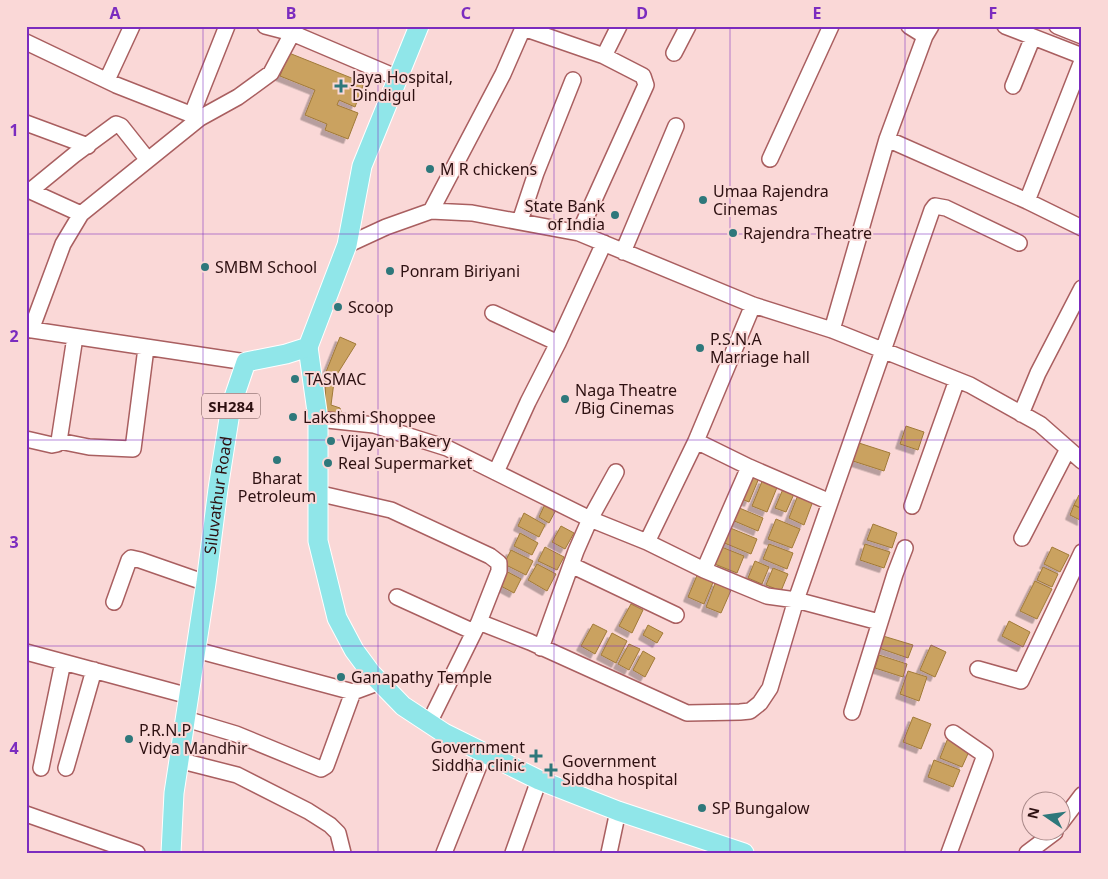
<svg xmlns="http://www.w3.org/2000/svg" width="1108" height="879" font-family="'Noto Sans',sans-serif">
<defs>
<filter id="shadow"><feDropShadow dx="-4.5" dy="4.5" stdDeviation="0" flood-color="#0004"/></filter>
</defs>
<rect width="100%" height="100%" fill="#fad8d7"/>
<path fill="#caa260" stroke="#a17a38" filter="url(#shadow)" d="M 289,53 L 364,83 L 355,107 L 339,100 L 337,105 L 358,113 L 348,139 L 325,130 L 327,124 L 305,115 L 315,90 L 280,76 Z
M 340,337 L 356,344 L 336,376 L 334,382 L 331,405 L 340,408 L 342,415 L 337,416 L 325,412 L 326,372 Z
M 906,426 L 924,432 L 918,450 L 900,444 Z
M 859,443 L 890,453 L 884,471 L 853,461 Z
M 749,474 L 759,478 L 749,502 L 739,498 Z
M 763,479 L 778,485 L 767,512 L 752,506 Z
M 783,489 L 794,494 L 786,512 L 775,508 Z
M 798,495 L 813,501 L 804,525 L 789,518 Z
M 1079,495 L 1082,497 L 1082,509 L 1074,505 Z
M 546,502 L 557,508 L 549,523 L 539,517 Z
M 1074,505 L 1082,509 L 1082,521 L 1070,515 Z
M 737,507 L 763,518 L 758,531 L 732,520 Z
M 524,513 L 545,525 L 539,537 L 518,526 Z
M 776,519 L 800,529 L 792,548 L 768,539 Z
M 873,524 L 897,533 L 892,548 L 867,540 Z
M 561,526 L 574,533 L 565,549 L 552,542 Z
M 728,527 L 757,539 L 751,554 L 722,542 Z
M 520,533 L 538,543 L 532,555 L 514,546 Z
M 769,544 L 793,553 L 787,569 L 763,559 Z
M 865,544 L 890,552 L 884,568 L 860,560 Z
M 719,546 L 744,556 L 737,573 L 712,563 Z
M 545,547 L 564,557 L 557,570 L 538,561 Z
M 1052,547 L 1069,555 L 1060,572 L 1044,564 Z
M 511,550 L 533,561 L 526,575 L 504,564 Z
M 755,561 L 769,567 L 762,584 L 748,578 Z
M 537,564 L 556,574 L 547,591 L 528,580 Z
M 1043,567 L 1058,574 L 1052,587 L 1037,580 Z
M 773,568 L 788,574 L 781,591 L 766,585 Z
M 504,570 L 521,579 L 514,593 L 497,584 Z
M 698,573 L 714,580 L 704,604 L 688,597 Z
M 716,581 L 732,588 L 721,613 L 706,607 Z
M 1035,581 L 1052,589 L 1037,619 L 1020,611 Z
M 631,604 L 643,610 L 632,633 L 619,626 Z
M 1009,621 L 1030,632 L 1023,647 L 1002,636 Z
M 593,624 L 607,631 L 595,654 L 581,646 Z
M 648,625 L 663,633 L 657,643 L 643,635 Z
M 612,633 L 627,641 L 616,663 L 601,655 Z
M 883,636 L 913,645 L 908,658 L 879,648 Z
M 629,644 L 640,649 L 629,670 L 618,664 Z
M 931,645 L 946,652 L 935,677 L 920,670 Z
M 643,651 L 655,658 L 645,677 L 633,670 Z
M 879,655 L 907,664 L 903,677 L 875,668 Z
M 908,671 L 927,677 L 919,701 L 900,694 Z
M 913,717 L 931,724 L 921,749 L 903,742 Z
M 948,738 L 971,747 L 962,767 L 940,758 Z
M 934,760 L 960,770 L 953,787 L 928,777 Z"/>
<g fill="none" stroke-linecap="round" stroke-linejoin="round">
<g stroke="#a95f60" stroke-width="18">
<path id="minor" d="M 265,26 L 292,33 L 398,78
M 909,26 L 925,36
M 1005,26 L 1082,56
M 1057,26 L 1082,36
M 523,28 L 604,56 L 643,76 L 646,85 L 579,233
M 26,42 L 116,85 L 200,118
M 674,53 L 688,26
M 604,56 L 619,26
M 107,80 L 132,26
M 1013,86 L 1033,37
M 192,114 L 227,26
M 26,123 L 88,146
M 887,139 L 1027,201 L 1082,228
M 770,159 L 831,26
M 26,189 L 81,214
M 30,191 L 74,155 L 116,124 L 121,126 L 148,160
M 1027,201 L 1082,61
M 431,211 L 503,74 L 524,26
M 520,221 L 536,173 L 573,80
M 347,245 L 386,227 L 431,211 L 472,213 L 579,233 L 753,305 L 832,330 L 970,385 L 1040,424 L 1082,461
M 623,252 L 676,126
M 493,313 L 558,343
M 26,329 L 246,362
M 31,330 L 63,244 L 81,214 L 200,118 L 238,97 L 271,73 L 296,26
M 832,330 L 887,139 L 925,36 L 931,26
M 1021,414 L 1038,373 L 1082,288
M 318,419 L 374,425 L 447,448 L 590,519 L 647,542 L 704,570 L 767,596 L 796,600 L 879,622
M 26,439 L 52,445 L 57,444 L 59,441 L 75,337
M 59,441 L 89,447 L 133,449 L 146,348
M 696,441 L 749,467 L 830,502
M 496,472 L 528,402 L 558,343 L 604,243
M 317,493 L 391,510 L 490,556 L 499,563 L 499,571 L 479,622 L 429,723
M 912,506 L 957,380
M 1022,538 L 1068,449
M 647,542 L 696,441 L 753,305
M 571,565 L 676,615
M 704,570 L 749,467
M 397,597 L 474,632
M 114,602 L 129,560 L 131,558 L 140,560 L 206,583
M 479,622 L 530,642 L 687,713 L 740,712 L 750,711 L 760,703 L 770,688 L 796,600 L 932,210 L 935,206 L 946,208 L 1019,243
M 541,648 L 576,551 L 590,519 L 616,472
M 26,652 L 189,696
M 978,669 L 1021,681 L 1082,552
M 353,692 L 380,682
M 852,712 L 895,574 L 905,548
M 186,719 L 236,734 L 321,769 L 326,766 L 353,692 L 196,650
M 178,760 L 237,775 L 308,811 L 330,825 L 338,833 L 343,853
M 41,768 L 63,662
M 66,768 L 94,670
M 26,814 L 137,853
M 1060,824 L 1082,795
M 444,853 L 484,753
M 513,853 L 539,780
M 609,853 L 618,811
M 949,853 L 985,755 L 953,733
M 1027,853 L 1055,832"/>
</g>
<g stroke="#fff" stroke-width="21">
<g id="major">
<path d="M 308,347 L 318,419 L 318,541 L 337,618 L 354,650 L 371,673 L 403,706 L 444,733 L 539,780 L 618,811 L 744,853"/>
<path id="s1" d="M 171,853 L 174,793 L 206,583 L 218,489 L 231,406 L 246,362 L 286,354 L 308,347 L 347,245 L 362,166 L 419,26"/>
</g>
</g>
<use href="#minor" stroke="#fff" stroke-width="15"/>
<use href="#major" stroke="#90e6e9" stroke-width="19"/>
</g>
<path fill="none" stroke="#7b2cbf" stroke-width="1" stroke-opacity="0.55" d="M 203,26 L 203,853M 378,26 L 378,853M 554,26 L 554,853M 730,26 L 730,853M 905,26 L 905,853M 26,234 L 1082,234M 26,440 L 1082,440M 26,646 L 1082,646"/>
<g fill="#2e787b" stroke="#fad8d7" stroke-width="2">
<path d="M338.5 78.5h5v5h5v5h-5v5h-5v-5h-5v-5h5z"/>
<circle cx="430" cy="169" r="5"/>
<circle cx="703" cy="200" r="5"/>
<circle cx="615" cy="215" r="5"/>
<circle cx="733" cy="233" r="5"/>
<circle cx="205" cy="267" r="5"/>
<circle cx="390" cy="271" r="5"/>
<circle cx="338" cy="307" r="5"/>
<circle cx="700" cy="348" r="5"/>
<circle cx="295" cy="379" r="5"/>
<circle cx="565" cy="399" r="5"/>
<circle cx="293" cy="417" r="5"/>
<circle cx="331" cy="441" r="5"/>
<circle cx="277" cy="460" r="5"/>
<circle cx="328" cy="463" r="5"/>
<circle cx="341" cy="677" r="5"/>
<circle cx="129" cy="739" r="5"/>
<path d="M533.5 748.5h5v5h5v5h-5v5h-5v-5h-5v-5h5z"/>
<path d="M548.5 762.5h5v5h5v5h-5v5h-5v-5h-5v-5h5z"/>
<circle cx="702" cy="808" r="5"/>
</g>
<g text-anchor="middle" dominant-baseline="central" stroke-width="4" stroke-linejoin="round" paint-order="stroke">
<rect fill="#fad8d7" stroke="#6a4c4c" stroke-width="1" x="202" y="393.5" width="58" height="25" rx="4"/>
<g font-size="15" font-weight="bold" fill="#2d1011">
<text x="231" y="406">SH284</text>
</g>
<g font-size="16" fill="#2d1011" stroke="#fad8d7" text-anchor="start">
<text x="352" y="77">Jaya Hospital,<tspan x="352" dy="18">Dindigul</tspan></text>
<text x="440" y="169">M R chickens</text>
<text x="713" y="191">Umaa Rajendra<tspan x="713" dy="18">Cinemas</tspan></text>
<text x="605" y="206" text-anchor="end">State Bank<tspan x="605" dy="18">of India</tspan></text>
<text x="743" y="233">Rajendra Theatre</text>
<text x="215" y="267">SMBM School</text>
<text x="400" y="271">Ponram Biriyani</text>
<text x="348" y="307">Scoop</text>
<text x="710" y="339">P.S.N.A<tspan x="710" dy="18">Marriage hall</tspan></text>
<text x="305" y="379">TASMAC</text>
<text x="575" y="390">Naga Theatre<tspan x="575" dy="18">/Big Cinemas</tspan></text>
<text x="303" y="417">Lakshmi Shoppee</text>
<text x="341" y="441">Vijayan Bakery</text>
<text x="338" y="463">Real Supermarket</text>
<text x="277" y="478" text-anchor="middle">Bharat<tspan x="277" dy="18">Petroleum</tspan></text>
<text x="351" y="677">Ganapathy Temple</text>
<text x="139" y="730">P.R.N.P<tspan x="139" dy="18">Vidya Mandhir</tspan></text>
<text x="525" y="747" text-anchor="end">Government<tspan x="525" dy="18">Siddha clinic</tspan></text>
<text x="562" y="761">Government<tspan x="562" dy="18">Siddha hospital</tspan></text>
<text x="712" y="808">SP Bungalow</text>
</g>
<g font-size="16" fill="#2d1011" stroke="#fad8d7">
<text stroke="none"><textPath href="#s1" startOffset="361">Siluvathur Road</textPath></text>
</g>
</g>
<rect width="1108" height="879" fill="none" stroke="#fad8d7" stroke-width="55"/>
<g transform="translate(1046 816) rotate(283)"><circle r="24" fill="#fad8d7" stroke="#a88888"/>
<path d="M0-4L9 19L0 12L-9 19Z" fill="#2e787b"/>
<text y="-8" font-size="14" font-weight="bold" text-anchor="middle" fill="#2d1011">N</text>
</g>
<rect x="28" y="28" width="1052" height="824" fill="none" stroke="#7b2cbf" stroke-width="2"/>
<g font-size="16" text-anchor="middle" font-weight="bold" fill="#7b2cbf">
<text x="115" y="19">A</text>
<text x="291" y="19">B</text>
<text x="466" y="19">C</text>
<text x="642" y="19">D</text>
<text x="817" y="19">E</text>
<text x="993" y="19">F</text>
<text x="14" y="136">1</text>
<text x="14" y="342">2</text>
<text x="14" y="548">3</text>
<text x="14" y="754">4</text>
</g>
</svg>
